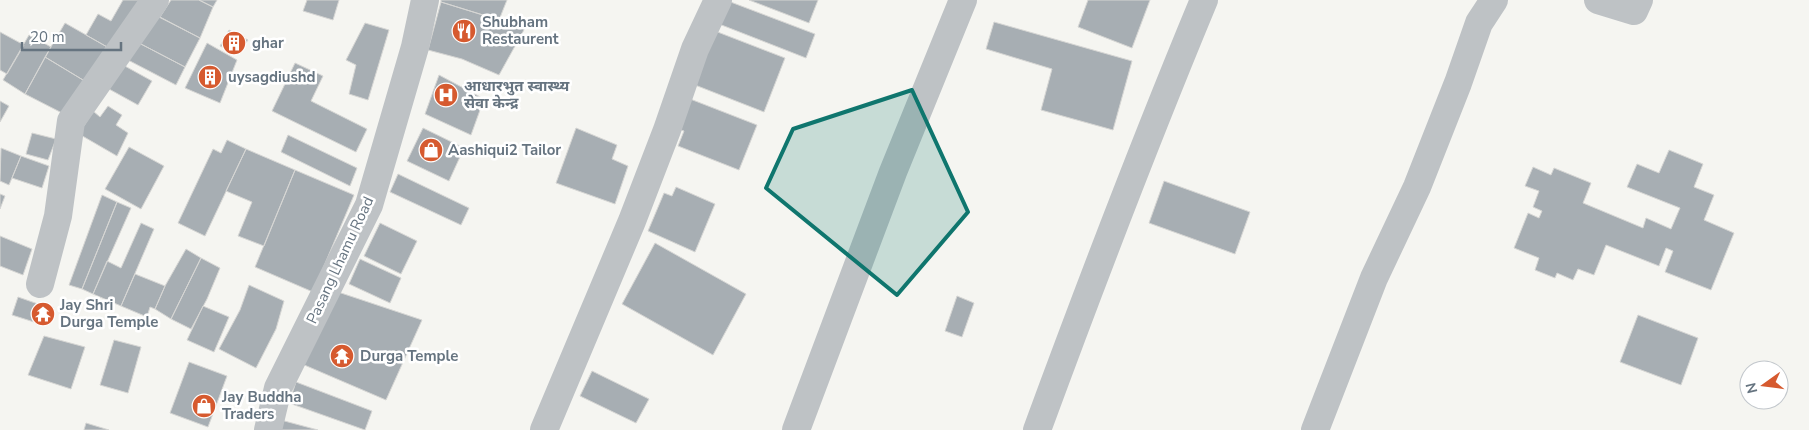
<svg xmlns="http://www.w3.org/2000/svg" width="1809" height="430" font-family="'Nunito Sans','Noto Sans Devanagari',sans-serif">
<rect width="100%" height="100%" fill="#f5f5f1"/>
<path fill="#a7aeb3" stroke="#d6d6d4" d="M 123,0 L 153,0 L 116,52 L 86,35 L 98,14 L 111,21 Z
M 171,0 L 199,0 L 213,7 L 200,38 L 160,17 Z
M 199,0 L 217,0 L 213,7 Z
M 307,0 L 339,0 L 333,20 L 303,11 Z
M 441,0 L 507,0 L 499,20 L 441,2 Z
M 749,0 L 818,0 L 809,23 Z
M 1088,0 L 1150,0 L 1132,48 L 1078,27 Z
M 728,1 L 815,34 L 806,58 L 719,24 Z
M 441,2 L 525,28 L 499,75 L 462,59 L 428,50 Z
M 155,15 L 200,38 L 185,67 L 139,43 Z
M 994,22 L 1132,61 L 1113,130 L 1041,110 L 1052,69 L 986,49 Z
M 65,23 L 116,52 L 88,83 L 45,57 Z
M 365,23 L 389,30 L 368,100 L 349,94 L 356,65 L 346,60 Z
M 229,30 L 248,40 L 238,54 L 220,46 Z
M 715,31 L 785,58 L 764,112 L 695,85 Z
M 0,32 L 24,45 L 7,74 L 0,70 Z
M 29,35 L 51,47 L 25,94 L 3,80 Z
M 139,43 L 185,67 L 176,85 L 128,60 Z
M 207,43 L 237,60 L 220,103 L 185,88 Z
M 45,57 L 88,83 L 64,114 L 25,94 Z
M 295,63 L 323,76 L 311,101 L 367,129 L 356,152 L 272,111 Z
M 123,65 L 152,81 L 138,105 L 109,89 Z
M 439,75 L 484,99 L 471,135 L 425,114 Z
M 685,97 L 757,125 L 739,170 L 678,146 L 684,131 L 673,127 Z
M 0,101 L 9,106 L 0,122 Z
M 108,106 L 122,115 L 116,125 L 128,133 L 117,156 L 79,134 L 93,111 L 100,117 Z
M 423,128 L 464,148 L 449,181 L 407,161 Z
M 576,128 L 617,145 L 612,159 L 628,166 L 615,204 L 556,183 Z
M 32,133 L 56,139 L 48,160 L 26,154 Z
M 288,135 L 357,168 L 350,186 L 281,152 Z
M 227,140 L 246,149 L 205,236 L 178,223 L 213,149 L 221,153 Z
M 129,147 L 164,166 L 141,209 L 105,189 Z
M 1,148 L 21,156 L 9,185 L 0,181 Z
M 246,149 L 295,170 L 264,246 L 238,236 L 252,202 L 226,191 Z
M 1669,150 L 1703,164 L 1694,187 L 1714,195 L 1704,220 L 1734,233 L 1711,290 L 1665,272 L 1673,251 L 1666,248 L 1659,266 L 1606,245 L 1594,275 L 1578,269 L 1573,280 L 1557,273 L 1555,278 L 1535,270 L 1539,258 L 1514,248 L 1528,213 L 1539,218 L 1542,211 L 1533,207 L 1539,191 L 1525,186 L 1533,167 L 1551,175 L 1554,168 L 1591,183 L 1583,203 L 1643,228 L 1646,218 L 1671,229 L 1680,208 L 1627,187 L 1637,164 L 1659,173 Z
M 21,156 L 49,166 L 42,188 L 12,178 Z
M 295,170 L 354,195 L 313,292 L 255,267 Z
M 398,174 L 469,208 L 461,225 L 390,192 Z
M 1164,181 L 1250,212 L 1235,254 L 1149,223 Z
M 676,187 L 715,204 L 695,252 L 648,231 L 664,193 L 672,196 Z
M 0,194 L 5,196 L 0,209 Z
M 102,195 L 117,202 L 82,289 L 69,285 Z
M 117,202 L 131,208 L 93,294 L 82,289 Z
M 141,223 L 154,229 L 121,306 L 93,294 L 107,261 L 121,268 Z
M 380,223 L 417,241 L 401,274 L 364,256 Z
M 0,236 L 32,249 L 23,275 L 0,266 Z
M 655,243 L 746,294 L 713,355 L 622,304 Z
M 186,249 L 201,258 L 171,319 L 155,309 L 165,286 Z
M 201,258 L 220,268 L 207,299 L 191,329 L 171,319 Z
M 360,259 L 401,278 L 390,303 L 349,284 Z
M 135,274 L 165,286 L 155,309 L 150,307 L 147,317 L 121,306 Z
M 249,285 L 284,301 L 276,329 L 256,368 L 219,349 L 240,310 Z
M 335,291 L 422,320 L 386,400 L 302,364 Z
M 957,296 L 974,303 L 962,337 L 945,331 Z
M 18,297 L 41,305 L 34,322 L 12,315 Z
M 203,306 L 229,317 L 214,352 L 187,340 Z
M 1638,315 L 1698,338 L 1681,385 L 1620,362 Z
M 44,336 L 85,347 L 71,389 L 28,375 Z
M 114,340 L 141,347 L 128,393 L 100,385 Z
M 189,362 L 227,376 L 208,427 L 170,413 Z
M 592,371 L 649,399 L 636,423 L 580,396 Z
M 296,382 L 372,411 L 365,430 L 289,403 Z
M 277,419 L 318,430 L 274,430 Z
M 86,423 L 109,430 L 84,430 Z"/>
<g fill="none" stroke-linecap="round" stroke-linejoin="round">
<path stroke="#bec2c5" stroke-width="28" d="M 1598,0 L 1634,11 L 1639,0
M 40,284 L 58,216 L 71,121 L 155,0
M 268,430 L 278,388 L 369,205 L 415,47 L 425,0
M 544,430 L 632,221 L 667,130 L 695,49 L 718,0
M 796,430 L 893,172 L 963,0
M 1037,430 C 1090,286 1145,142 1204,0
M 1315,430 L 1374,278 L 1417,187 L 1458,83 L 1479,23 L 1494,0"/>
</g>
<path fill="#0f766e" fill-opacity="0.2" stroke="#0f766e" stroke-width="4" stroke-linejoin="round" d="M 912,90 L 968,212 L 897,295 L 766,188 L 793,129 Z"/>
<defs>
<g id="restaurant-disc" transform="scale(1.25)"><circle r="9.5" fill="#d65a2f" stroke="#fff"/><path d="M-5-6h1v4h1v-4h1v4h1v-4h1v5L-1.5 .5V6h-2V.5L-5-1ZM5-6V6H3V1.5H1.5Q1.5-4 5-6Z" fill="#fff"/></g>
<g id="building-disc" transform="scale(1.25)"><circle r="9.5" fill="#d65a2f" stroke="#fff"/><path d="M-4-6H4V6H1V3H-1V6H-4ZM-2.5-4.3h1.7v1.8h-1.7ZM.8-4.3h1.7v1.8H.8ZM-2.5-1h1.7V.8h-1.7ZM.8-1h1.7V.8H.8Z" fill="#fff"/></g>
<g id="hospital-disc" transform="scale(1.25)"><circle r="9.5" fill="#d65a2f" stroke="#fff"/><path d="M-5-5h3v3.5h4V-5h3V5h-3V1.5h-4V5h-3Z" fill="#fff"/></g>
<g id="shop-disc" transform="scale(1.25)"><circle r="9.5" fill="#d65a2f" stroke="#fff"/><path d="M-5-2.5h2.3a2.7 3.5 0 0 1 5.4 0H5L5.5 6h-11ZM-1.5-2.5h3a1.5 2.3 0 0 0-3 0Z" fill="#fff"/></g>
<g id="temple-disc" transform="scale(1.25)"><circle r="9.5" fill="#d65a2f" stroke="#fff"/><path d="M0-6L5-2H3V0L6.5 2.5H4V6H1.5V3h-3V6H-4V2.5H-6.5L-3 0V-2H-5Z" fill="#fff"/></g>
</defs>
<g fill-rule="evenodd">
<use href="#restaurant-disc" x="464" y="31"/>
<use href="#building-disc" x="234" y="43"/>
<use href="#building-disc" x="210" y="77"/>
<use href="#hospital-disc" x="446" y="95"/>
<use href="#shop-disc" x="431" y="150"/>
<use href="#temple-disc" x="43" y="314"/>
<use href="#temple-disc" x="342" y="356"/>
<use href="#shop-disc" x="204" y="406"/>
</g>
<g text-anchor="middle" dominant-baseline="central" stroke-width="5" stroke-linejoin="round" paint-order="stroke">
<g font-size="15" font-weight="bold" fill="#667480" stroke="#fff" text-anchor="start">
<text x="482" y="22">Shubham<tspan x="482" dy="17">Restaurent</tspan></text>
<text x="252" y="43">ghar</text>
<text x="228" y="77">uysagdiushd</text>
<text x="464" y="86">आधारभुत स्वास्थ्य<tspan x="464" dy="17">सेवा केन्द्र</tspan></text>
<text x="448" y="150">Aashiqui2 Tailor</text>
<text x="60" y="305">Jay Shri<tspan x="60" dy="17">Durga Temple</tspan></text>
<text x="360" y="356">Durga Temple</text>
<text x="222" y="397">Jay Buddha<tspan x="222" dy="17">Traders</tspan></text>
</g>
<g font-size="15" fill="#667480" stroke="#fff">
<text transform="translate(340 260) rotate(-65)">Pasang Lhamu Road</text>
</g>
</g>
<g transform="translate(1764 385) rotate(256)"><circle r="24" fill="#ffffff" stroke="#c2c7cc"/>
<path d="M0-4L9 19L0 12L-9 19Z" fill="#d65a2f"/>
<text y="-8" font-size="14" font-weight="bold" text-anchor="middle" fill="#667480">N</text>
</g>
<path d="M22 42v8h99v-8" fill="none" stroke="#667480" stroke-width="2.5"/>
<text x="30" y="42" font-size="15" fill="#667480" stroke="#ffffff" stroke-width="4" paint-order="stroke">20 m</text>
</svg>
